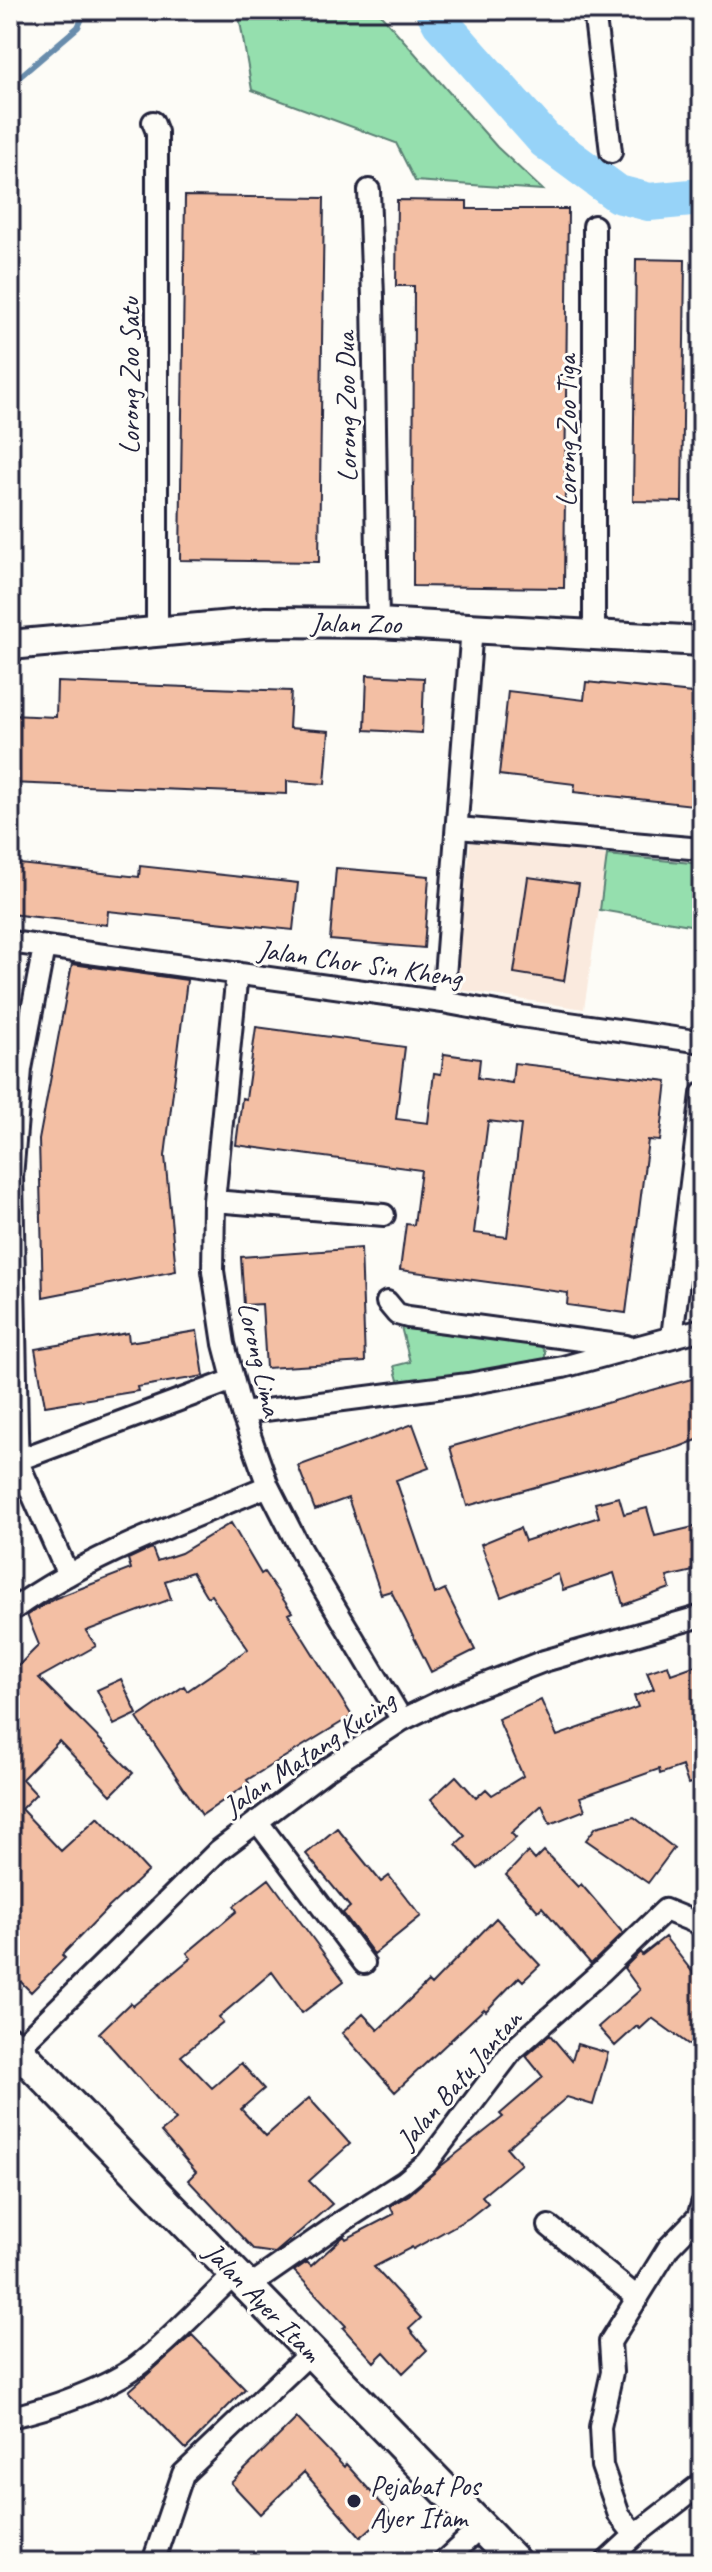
<svg xmlns="http://www.w3.org/2000/svg" width="712" height="2572" font-family="Caveat,sans-serif">
<rect width="100%" height="100%" fill="#fdfcf7"/>
<filter id="ink" filterUnits="userSpaceOnUse"><feTurbulence type="fractalNoise" baseFrequency=".0125" numOctaves="2"/><feDisplacementMap in="SourceGraphic" scale="16" xChannelSelector="R" yChannelSelector="G"/><feConvolveMatrix kernelMatrix="1 2 1 2 8 2 1 2 1" color-interpolation-filters="sRGB"/></filter>
<g filter="url(#ink)">
<path fill="#faeade" d="M 471,838 L 607,855 L 584,1009 L 454,989 Z"/>
<path fill="#95dfae" stroke="#5c8074" stroke-width="2" d="M 238,10 L 377,10 L 497,147 L 543,190 L 415,181 L 396,143 L 252,90 Z
M 607,855 L 702,864 L 702,927 L 600,910 Z
M 400,1323 L 539,1345 L 545,1351 L 545,1362 L 399,1384 L 394,1366 L 410,1362 Z"/>
<g fill="none" stroke-linecap="round" stroke-linejoin="round">
<path stroke="#688cac" stroke-width="6" d="M 10,85 L 78,27 L 86,10"/>
<path stroke="#97d3f8" stroke-width="38" d="M 434,10 L 441,23 L 545,140 L 618,194 L 649,202 L 702,197"/>
</g>
<path fill="#f3bfa4" stroke="#22223b" stroke-width="2" fill-rule="evenodd" d="M 185,196 L 324,198 L 319,562 L 180,560 Z
M 397,200 L 467,201 L 467,209 L 568,209 L 564,588 L 413,586 L 414,286 L 396,286 Z
M 636,259 L 685,260 L 682,502 L 633,501 Z
M 367,675 L 424,678 L 422,733 L 365,730 Z
M 57,682 L 291,691 L 289,728 L 329,731 L 325,784 L 287,781 L 287,794 L 10,783 L 10,715 L 56,717 Z
M 586,682 L 702,694 L 702,806 L 574,792 L 575,784 L 499,775 L 508,691 L 584,700 Z
M 10,863 L 139,877 L 140,866 L 298,883 L 293,930 L 108,911 L 107,925 L 10,914 Z
M 336,868 L 429,876 L 424,948 L 330,940 Z
M 528,877 L 579,884 L 564,981 L 514,973 Z
M 72,964 L 187,980 L 165,1156 L 176,1271 L 43,1297 L 39,1140 Z
M 256,1027 L 405,1047 L 396,1119 L 428,1123 L 434,1073 L 441,1074 L 444,1054 L 480,1059 L 478,1078 L 512,1083 L 514,1063 L 667,1081 L 660,1141 L 648,1140 L 626,1313 L 567,1305 L 568,1293 L 400,1270 L 406,1224 L 414,1225 L 421,1170 L 236,1145 L 242,1098 L 246,1099 ZM 488,1121 L 521,1125 L 507,1237 L 474,1233 Z
M 361,1248 L 365,1362 L 266,1368 L 262,1304 L 244,1305 L 241,1257 Z
M 197,1331 L 204,1376 L 137,1387 L 138,1391 L 45,1406 L 35,1349 L 128,1333 L 129,1342 Z
M 702,1376 L 702,1438 L 679,1447 L 467,1506 L 450,1447 Z
M 413,1424 L 429,1468 L 396,1480 L 435,1594 L 445,1589 L 475,1650 L 431,1672 L 391,1591 L 381,1594 L 348,1498 L 315,1510 L 298,1466 Z
M 619,1497 L 624,1514 L 647,1508 L 655,1536 L 702,1525 L 702,1569 L 667,1577 L 670,1588 L 623,1605 L 614,1573 L 563,1590 L 558,1574 L 501,1597 L 481,1544 L 520,1528 L 525,1541 L 599,1517 L 595,1503 Z
M 231,1523 L 261,1574 L 264,1572 L 292,1612 L 288,1614 L 352,1716 L 247,1780 L 249,1783 L 202,1815 L 137,1718 L 184,1686 L 187,1691 L 248,1649 L 211,1595 L 207,1597 L 192,1572 L 165,1581 L 171,1599 L 86,1631 L 96,1646 L 39,1678 L 133,1773 L 111,1795 L 59,1741 L 22,1779 L 36,1794 L 21,1809 L 61,1851 L 98,1817 L 148,1871 L 107,1909 L 62,1955 L 65,1958 L 31,1992 L 10,1971 L 10,1674 L 39,1645 L 27,1615 L 56,1598 L 131,1569 L 128,1559 L 143,1552 L 152,1548 L 157,1561 L 181,1553 Z
M 702,1663 L 702,1779 L 688,1784 L 682,1766 L 660,1774 L 659,1769 L 580,1797 L 585,1810 L 550,1824 L 542,1805 L 511,1833 L 516,1838 L 478,1869 L 456,1844 L 465,1836 L 431,1799 L 456,1776 L 476,1798 L 486,1789 L 492,1795 L 523,1776 L 498,1719 L 541,1700 L 557,1736 L 638,1707 L 634,1696 L 654,1689 L 647,1672 L 668,1665 L 671,1674 Z
M 121,1679 L 137,1714 L 114,1725 L 97,1690 Z
M 634,1817 L 674,1848 L 648,1883 L 586,1840 L 596,1827 Z
M 337,1828 L 381,1882 L 389,1876 L 421,1916 L 374,1954 L 343,1913 L 350,1907 L 306,1854 Z
M 544,1851 L 578,1887 L 581,1884 L 623,1933 L 591,1964 L 542,1907 L 538,1911 L 506,1875 L 528,1852 L 535,1860 Z
M 269,1879 L 344,1981 L 302,2013 L 272,1972 L 219,2017 L 223,2022 L 181,2056 L 212,2088 L 241,2063 L 264,2089 L 241,2109 L 266,2136 L 309,2098 L 350,2144 L 309,2181 L 332,2204 L 275,2253 L 254,2250 L 188,2180 L 196,2172 L 161,2132 L 176,2120 L 99,2033 L 130,2003 L 133,2006 L 191,1958 L 187,1953 L 237,1911 L 234,1906 Z
M 496,1918 L 540,1965 L 523,1981 L 519,1977 L 486,2011 L 484,2009 L 395,2092 L 342,2033 L 363,2014 L 378,2030 L 428,1982 L 431,1985 Z
M 665,1937 L 694,1974 L 702,1962 L 702,2054 L 652,2018 L 640,2029 L 637,2026 L 615,2046 L 598,2027 L 640,1990 L 624,1968 L 640,1952 L 642,1955 Z
M 550,2035 L 572,2061 L 577,2044 L 608,2053 L 593,2105 L 567,2097 L 507,2148 L 521,2164 L 482,2196 L 488,2203 L 469,2218 L 413,2249 L 412,2247 L 374,2267 L 421,2318 L 409,2329 L 427,2350 L 403,2373 L 384,2352 L 374,2362 L 343,2328 L 346,2326 L 294,2271 L 307,2262 L 311,2266 L 344,2236 L 346,2239 L 394,2214 L 390,2206 L 409,2195 L 441,2166 L 503,2117 L 500,2114 L 543,2077 L 526,2056 Z
M 192,2335 L 245,2389 L 186,2449 L 129,2391 Z
M 297,2418 L 344,2467 L 346,2464 L 389,2512 L 361,2537 L 304,2472 L 260,2514 L 231,2483 Z"/>
<g fill="none" stroke-linecap="round" stroke-linejoin="round">
<g stroke="#22223b" stroke-width="26">
<path id="street" d="M 594,10 L 611,152
M 153,122 L 157,132 L 157,631
M 369,190 L 373,297 L 378,623
M 594,226 L 594,636
M 458,828 L 702,849
M 10,942 L 443,1002 L 513,1015 L 702,1042
M 44,947 L 21,1069 L 12,1177 L 17,1431 L 18,1462 L 68,1575
M 237,973 L 214,1201 L 213,1271 L 224,1344 L 242,1413 L 268,1486 L 301,1551 L 402,1720
M 443,1002 L 472,627
M 214,1201 L 384,1215
M 681,1261 L 702,1263
M 387,1302 L 397,1314 L 408,1317 L 626,1346
M 672,1337 L 702,1094
M 242,1413 L 468,1384 L 563,1367 L 702,1329
M 10,1463 L 233,1380
M 15,1608 C 91,1554 183,1522 268,1486
M 257,1821 L 364,1963
M 17,2049 L 218,1851 L 323,1772 L 402,1720 L 439,1702 L 544,1661 L 702,1616
M 549,2226 L 638,2298
M 248,2287 L 343,2221 L 404,2182 L 427,2163 L 512,2051 L 602,1971 L 665,1910 L 702,1925
M 10,2417 C 46,2410 113,2386 141,2363 C 174,2336 204,2304 235,2274
M 635,2535 L 619,2515 L 602,2466 L 600,2427 L 612,2372 L 610,2342 L 669,2247 L 698,2217 L 702,2204
M 153,2562 L 183,2474 L 311,2352
M 443,2562 L 481,2527
M 606,2562 L 635,2535 L 702,2483"/>
</g>
<g stroke="#22223b" stroke-width="34">
<path id="secondary" d="M 10,645 L 266,622 L 378,623 L 702,641"/>
</g>
<g stroke="#22223b" stroke-width="36">
<path id="primary" d="M 10,2042 L 515,2562"/>
</g>
<use href="#street" stroke="#fdfcf7" stroke-width="20"/>
<use href="#secondary" stroke="#fdfcf7" stroke-width="28"/>
<use href="#primary" stroke="#fdfcf7" stroke-width="30"/>
</g>
</g>
<circle fill="#22223b" stroke="#fdfcf7" stroke-width="3" cx="354" cy="2501" r="8"/>
<g text-anchor="middle" dominant-baseline="central" stroke-width="6" stroke-linejoin="round" paint-order="stroke">
<g font-size="28" fill="#22223b" stroke="#fdfcf7">
<text transform="translate(129 376) rotate(-90)">Lorong Zoo Satu</text>
<text transform="translate(346 407) rotate(-91)">Lorong Zoo Dua</text>
<text transform="translate(566 431) rotate(-90)">Lorong Zoo Tiga</text>
<text transform="translate(356 623) rotate(1)">Jalan Zoo</text>
<text transform="translate(360 963) rotate(8)">Jalan Chor Sin Kheng</text>
<text transform="translate(260 1359) rotate(77)">Lorong Lima</text>
<text transform="translate(309 1753) rotate(-34)">Jalan Matang Kucing</text>
<text transform="translate(459 2079) rotate(-49)">Jalan Batu Jantan</text>
<text transform="translate(263 2302) rotate(46)">Jalan Ayer Itam</text>
</g>
<g font-size="28" fill="#22223b" stroke="#fdfcf7" text-anchor="start">
<text x="370" y="2485">Pejabat Pos<tspan x="370" dy="32">Ayer Itam</tspan></text>
</g>
</g>
<rect width="712" height="2572" fill="none" stroke="#fdfcf7" stroke-width="40"/>
<rect x="20" y="20" width="672" height="2532" fill="none" stroke="#22223b" stroke-width="3" filter="url(#ink)"/>
</svg>
